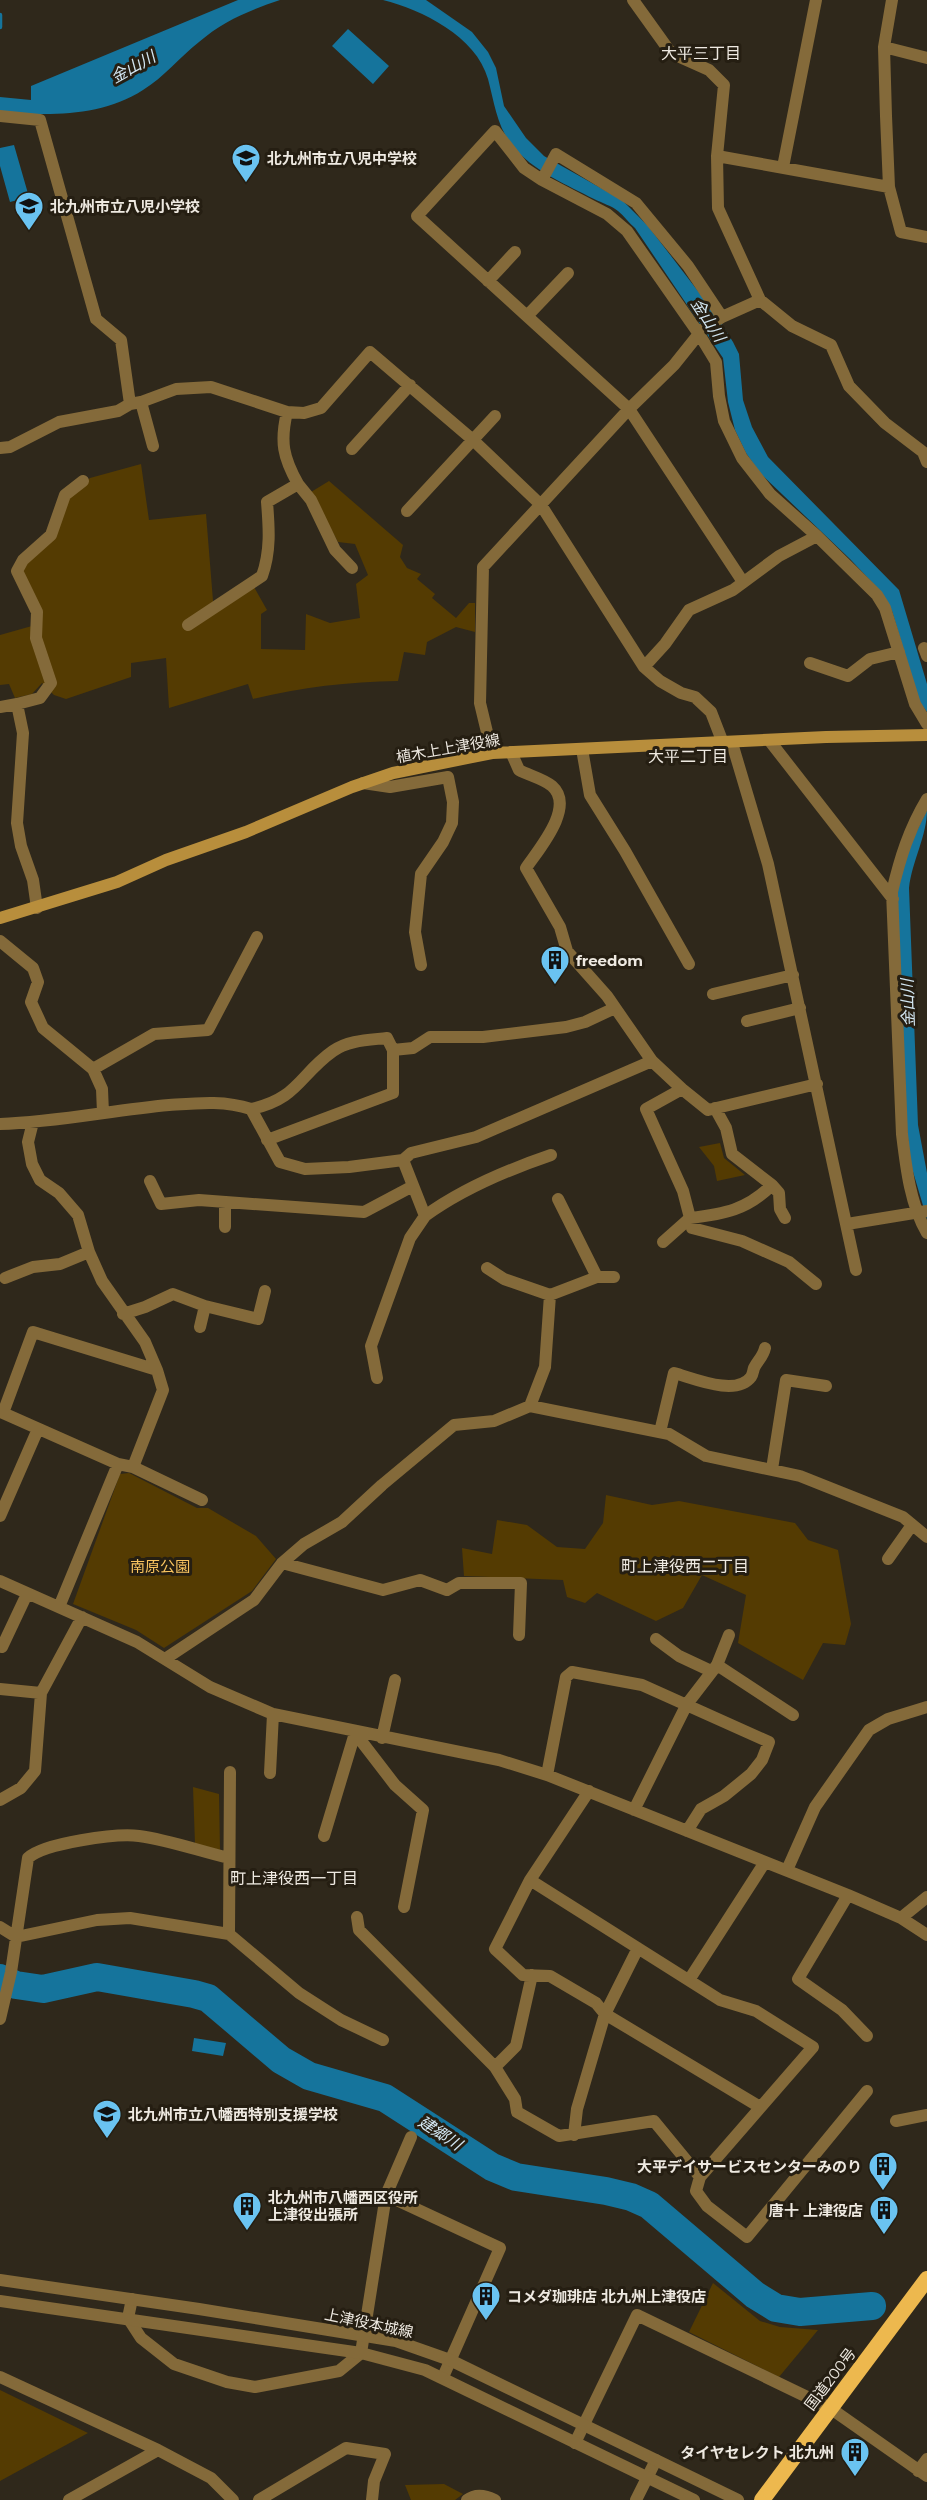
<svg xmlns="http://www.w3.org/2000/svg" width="927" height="2500" font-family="Montserrat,'Noto Sans JP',sans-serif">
<rect width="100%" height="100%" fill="#2f281b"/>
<path fill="#543b02" d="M 141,464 L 149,520 L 206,514 L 214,613 L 254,587 L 267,610 L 261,614 L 261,649 L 305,650 L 306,614 L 330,623 L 360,618 L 356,584 L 368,575 L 355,544 L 338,542 L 311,492 L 329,481 L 403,545 L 400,557 L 407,568 L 421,574 L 417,579 L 435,594 L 432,598 L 456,618 L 469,603 L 475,603 L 475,632 L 456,627 L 427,642 L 425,655 L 404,652 L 398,681 C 348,682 301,687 253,699 L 248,684 L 169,708 L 166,658 L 131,663 L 131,677 L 66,699 L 54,695 L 42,683 L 32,694 L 15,698 L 9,684 L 0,685 L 0,635 L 39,624 L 22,572 L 70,497 L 90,478 Z
M 720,1143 L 724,1158 L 745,1175 L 717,1181 L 714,1166 L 699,1147 Z
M 129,1473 L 197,1508 L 208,1508 L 256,1536 L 276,1559 L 252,1591 L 164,1648 L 136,1630 L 73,1604 L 120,1474 Z
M 606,1495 L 652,1505 L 679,1501 L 795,1523 L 808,1540 L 838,1550 L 851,1624 L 845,1645 L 823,1643 L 803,1680 L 738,1643 L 746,1595 L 702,1575 L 683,1608 L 656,1621 L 597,1593 L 585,1603 L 567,1597 L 563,1580 L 464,1576 L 462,1548 L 492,1554 L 497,1520 L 527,1525 L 557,1547 L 585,1549 L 603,1523 Z
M 193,1787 L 219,1794 L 220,1850 L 195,1844 Z
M 713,2283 L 760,2321 L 780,2327 L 818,2330 L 779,2377 L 689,2332 Z
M 0,2390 L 88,2433 L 0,2481 Z
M 444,2484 L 463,2494 L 455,2500 L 411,2500 L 405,2485 Z"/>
<path fill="#15749c" d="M 238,0 L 280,0 C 250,10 223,21 199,42 C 180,57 164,77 143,90 C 101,117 48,116 0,112 L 0,97 L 31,100 L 31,86 Z
M 383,0 L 426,0 L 472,32 L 488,52 L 496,68 L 504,106 L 526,138 L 544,156 L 622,200 L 648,226 L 714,312 L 733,342 L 739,354 L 743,400 L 752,427 L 768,457 L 899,590 L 927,684 L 927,712 L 919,701 L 892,611 L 882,593 L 850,559 L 760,473 L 746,453 L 735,430 L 728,402 L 723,358 L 635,228 C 629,223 624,216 618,211 C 612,206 602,203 594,199 C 567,185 538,173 517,151 C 497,130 495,105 488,79 C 476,36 422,10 383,0 Z
M 348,29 L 389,66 L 373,84 L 332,46 Z
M 14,145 L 29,197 L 10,202 L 0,166 L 0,148 Z
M 927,810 C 927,836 912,861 909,888 L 918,1125 L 927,1173 L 927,1219 L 911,1165 L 907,1129 L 897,893 L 908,849 Z
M 194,2038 L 226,2043 L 223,2056 L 192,2051 Z"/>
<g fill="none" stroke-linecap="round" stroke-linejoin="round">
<path stroke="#15749c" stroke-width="4.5" d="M 0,15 L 0,27"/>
<path stroke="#15749c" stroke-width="28" d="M 0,1978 L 16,1985 L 43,1989 L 97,1977 L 194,1994 L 208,1998 L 281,2060 L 309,2076 L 385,2098 L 492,2167 L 516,2177 L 606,2191 L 631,2197 L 649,2205 L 755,2295 L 776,2308 L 800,2312 L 872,2306"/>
<path stroke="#846a3a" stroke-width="12" d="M 633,0 L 671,53 L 709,70 L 724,85 L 717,156 L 718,208 L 760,300 L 792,326 L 831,345 L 849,386 L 885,423 L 923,452 L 927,462
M 892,0 L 884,47 L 886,116 L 889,187 L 901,232 L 927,237
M 884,47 L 927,58
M 0,116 L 40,120 L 96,319 L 121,340 L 130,404
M 717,156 L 889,187
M 783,167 L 816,0
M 542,180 L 556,154 L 636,203 L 688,266 L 722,317
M 488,281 L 515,252
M 527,316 L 568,273
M 141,402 L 153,446
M 0,448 L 10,447 L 59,422 L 118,411 L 130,404 L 141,402 L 176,389 L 211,387 L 287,412 L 304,413 L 321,408 L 370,352 L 473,440 L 541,505 L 644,667 L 660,681 L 681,693 L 695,697 L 711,712 L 723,743
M 352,449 L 410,385
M 298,484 L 311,500 L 335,550 L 352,568
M 407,511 L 495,416
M 743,582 L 629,409 L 417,216 L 495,131 L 524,168 L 542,180 L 607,214 L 627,231 L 699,334 L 716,362 L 719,396 L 724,421 L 742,458 L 770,494 L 817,536 L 877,595 L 885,608 L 915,704 L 927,724
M 188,625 L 262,576 C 271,551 269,527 267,502 L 298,484 C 283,457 280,442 287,412
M 924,648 L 927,656
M 810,663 L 848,676 L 870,659 L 899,652
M 644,667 L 665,644 L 689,610 L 733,590 L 779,556 L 817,536
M 17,704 L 40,698 L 51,683 L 36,638 L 37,612 L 17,571 L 23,560 L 51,535 L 65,495 L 83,481
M 0,707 L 17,704 L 23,733 L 17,823 L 21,846 L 33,880 L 37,908
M 769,740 L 893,899
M 732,743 L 768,864 L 856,1270
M 582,749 L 590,795 L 625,851 L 689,964
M 511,752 L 519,770 C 528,775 544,779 552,786 C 576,807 538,850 526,868 L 560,927 L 567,951 L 607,996 L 652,1061 L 682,1089 L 708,1110 L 817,1084
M 492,753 L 480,703 L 483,567 L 629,409 L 674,365 L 702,330 L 722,317 L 760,300
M 363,783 L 390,787 L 448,777 L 453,802 L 452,823 L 443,842 L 421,874 L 415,932 L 421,965
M 927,799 C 909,829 900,858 892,892 L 902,1134 C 906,1167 910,1204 927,1233
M 0,941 L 33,968 L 38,982 L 31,1002 L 43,1028 L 93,1069
M 713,994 L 793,975
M 747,1021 L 800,1008
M 715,1108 L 726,1128 L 732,1154 L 772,1185 L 779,1193 L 780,1209 L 785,1218
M 251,1109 C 298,1099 299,1075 333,1051 C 348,1040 369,1040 387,1038 L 393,1050
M 103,1113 L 102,1089 L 93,1069 L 154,1034 L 208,1030 L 257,937
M 33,1122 L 28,1142 L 32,1164 L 40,1180 L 59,1193 L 78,1215 L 89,1252 L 102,1281 L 145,1342 L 157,1370
M 0,1124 C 57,1122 113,1110 169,1105 C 197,1103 224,1100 251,1109 L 280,1162 L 305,1169 L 349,1167 L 403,1160 L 411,1153 L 476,1137 L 652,1061
M 267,1140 L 393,1093 L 393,1050 L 413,1048 L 430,1037 L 483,1037 L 566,1027 L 585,1022 L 615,1008
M 150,1181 L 161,1204 L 199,1200 L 364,1212 L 413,1186
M 772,1185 C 747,1210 724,1214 690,1218 L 692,1228 L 742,1241 L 789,1262 L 816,1284
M 425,1216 C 462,1189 507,1170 551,1155
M 847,1224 L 927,1211
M 225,1227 L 225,1202
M 663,1242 L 690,1218 L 683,1191 L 646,1109 L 682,1089
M 487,1268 L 504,1279 L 550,1295 L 597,1277 L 558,1199
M 597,1277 L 614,1277
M 5,1278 L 33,1267 L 60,1264 L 89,1252
M 123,1314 L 145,1307 L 173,1294 L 205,1306 L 258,1319 L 265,1291
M 200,1327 L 205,1306
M 377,1378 L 371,1346 L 410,1238 L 425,1216 L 403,1160
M 530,1406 L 545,1367 L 550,1295
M 660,1432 L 674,1373 C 693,1378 736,1397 751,1377 C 753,1374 753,1371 754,1368 C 758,1360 763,1357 765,1348
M 133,1467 L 163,1390 L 157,1370 L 33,1332 L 3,1413 L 118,1464 L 133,1467 L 202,1500
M 772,1469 L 786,1380 L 826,1386
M 0,1516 L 38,1429
M 888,1559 L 912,1525
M 282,1563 L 383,1590 L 420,1580 L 447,1590 L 459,1583 L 521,1583 L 519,1635
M 0,1581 L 137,1642 L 210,1687 L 273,1714 L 499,1760 L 547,1775 L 848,1895 L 901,1918 L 927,1935
M 59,1607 L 118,1464
M 656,1639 L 679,1656 L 711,1671
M 0,1646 L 2,1647 L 27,1594
M 165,1659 L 254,1600 L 282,1563 L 304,1544 L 342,1522 L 382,1485 L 454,1425 L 494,1421 L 530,1406 L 669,1434 L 706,1456 L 800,1476 L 903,1517 L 927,1537
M 717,1665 L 793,1715
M 0,1689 L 41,1693
M 355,1733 L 395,1785 L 423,1810 L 404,1907
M 382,1738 L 395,1680
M 270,1773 L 273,1714
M 547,1775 L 566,1677 L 572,1672 L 642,1685 L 769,1742 L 762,1760 L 751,1774 L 724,1796 L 701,1809 L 687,1831
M 589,1791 L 530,1880 L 495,1949 L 523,1975 L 550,1976 L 596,2003 L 605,2014 L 760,2107
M 0,1800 L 21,1788 L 35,1771 L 41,1693 L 82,1617
M 634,1810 L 687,1704 L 717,1665 L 729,1635
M 324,1836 L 355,1733
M 787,1870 L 815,1807 L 869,1730 L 888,1719 L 927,1707
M 530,1880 L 720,2000 L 756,2011 L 813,2047 L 700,2177
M 848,1895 L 798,1979 L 842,2010 L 867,2036
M 357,1917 L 359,1930 L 495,2067
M 901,1918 L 927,1897
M 0,1927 L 16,1937 L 97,1920 L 130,1918 L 229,1934 L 230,1772
M 229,1934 L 299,1993 L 341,2020 L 383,2040
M 532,1975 L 516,2046 L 495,2067 L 515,2099 L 517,2112 L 559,2136 L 654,2121 L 700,2177 L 696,2191 L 707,2206 L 747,2237 L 867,2091
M 689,1980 L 765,1862
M 0,2019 L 11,1972 L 28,1858 C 44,1843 117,1833 139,1836 C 169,1840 199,1851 229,1858
M 896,2121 L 927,2115
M 574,2135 L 577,2109 L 605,2014 L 638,1948
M 386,2195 L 500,2248 L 443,2377
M 132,2299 L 128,2318 L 141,2338 L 174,2364 L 227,2382 L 255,2387 L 339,2371 L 361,2353 L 386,2195 L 411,2137
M 0,2377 L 158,2450 L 211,2478 L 233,2500
M 575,2443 L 637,2315 L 830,2408 L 927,2476
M 918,2471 L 927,2459
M 69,2500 L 158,2450
M 259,2500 L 346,2448 L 385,2454 L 374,2481 L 372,2500
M 467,2500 C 476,2493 485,2495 495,2500
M 636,2500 L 656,2460"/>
<path stroke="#846a3a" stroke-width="12" d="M 0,2280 L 199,2309 L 396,2341 L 450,2360 L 738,2500
M 0,2301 L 361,2353 L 425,2370 L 694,2500"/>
<path stroke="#b88e3c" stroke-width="12" d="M 0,918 L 117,882 L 166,860 L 246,832 L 352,787 L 393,773 L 492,753 L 826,737 L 927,735"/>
<path stroke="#edb84e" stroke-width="16" d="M 762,2500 L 927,2279"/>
</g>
<defs>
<g id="school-pin" transform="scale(1.5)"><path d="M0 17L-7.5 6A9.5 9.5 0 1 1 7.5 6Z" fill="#6ac3f1" stroke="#251e12"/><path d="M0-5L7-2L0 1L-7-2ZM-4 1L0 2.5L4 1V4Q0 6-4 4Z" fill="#111"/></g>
<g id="building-pin" transform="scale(1.5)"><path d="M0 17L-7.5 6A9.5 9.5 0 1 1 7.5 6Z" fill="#6ac3f1" stroke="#251e12"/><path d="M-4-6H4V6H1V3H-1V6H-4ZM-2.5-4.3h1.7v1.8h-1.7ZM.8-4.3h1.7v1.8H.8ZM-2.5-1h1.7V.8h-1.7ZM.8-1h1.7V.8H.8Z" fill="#111"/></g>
</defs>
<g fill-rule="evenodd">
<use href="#school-pin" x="246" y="158"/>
<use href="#school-pin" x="29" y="206"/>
<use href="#building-pin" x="555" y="960"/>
<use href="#school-pin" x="107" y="2114"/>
<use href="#building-pin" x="883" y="2166"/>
<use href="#building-pin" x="247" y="2206"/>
<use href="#building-pin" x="884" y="2210"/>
<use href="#building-pin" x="486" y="2296"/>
<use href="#building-pin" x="855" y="2452"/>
</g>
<g text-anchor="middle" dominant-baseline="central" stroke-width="6" stroke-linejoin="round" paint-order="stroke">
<g font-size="15" font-weight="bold" fill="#eee9e1" stroke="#251e12" text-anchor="start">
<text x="267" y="158">北九州市立八児中学校</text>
<text x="50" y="206">北九州市立八児小学校</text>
<text x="576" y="960">freedom</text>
<text x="128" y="2114">北九州市立八幡西特別支援学校</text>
<text x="862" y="2166" text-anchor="end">大平デイサービスセンターみのり</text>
<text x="268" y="2197">北九州市八幡西区役所<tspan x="268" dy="17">上津役出張所</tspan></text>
<text x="863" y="2210" text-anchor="end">唐十 上津役店</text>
<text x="507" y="2296">コメダ珈琲店 北九州上津役店</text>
<text x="834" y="2452" text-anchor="end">タイヤセレクト 北九州</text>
</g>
<g font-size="15" fill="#eee9e1" stroke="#251e12">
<text transform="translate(448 748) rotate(-10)">植木上上津役線</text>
<text transform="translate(369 2323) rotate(12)">上津役本城線</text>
<text transform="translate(830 2379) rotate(-53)">国道200号</text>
</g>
<g font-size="15" fill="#f9c45f" stroke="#251e12">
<text x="160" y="1566">南原公園</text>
</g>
<g font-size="16" fill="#eee9e1" stroke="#251e12">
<text x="701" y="53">大平三丁目</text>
<text x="688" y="756">大平二丁目</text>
<text x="685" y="1566">町上津役西二丁目</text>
<text x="294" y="1878">町上津役西一丁目</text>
</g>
<g font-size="16" font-style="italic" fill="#d3e7f3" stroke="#251e12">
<text transform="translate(133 67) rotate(-29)">金山川</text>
<text transform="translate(708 320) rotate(57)">金山川</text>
<text transform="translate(908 1003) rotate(-92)">金山川</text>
<text transform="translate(440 2133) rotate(33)">建郷川</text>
</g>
</g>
</svg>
